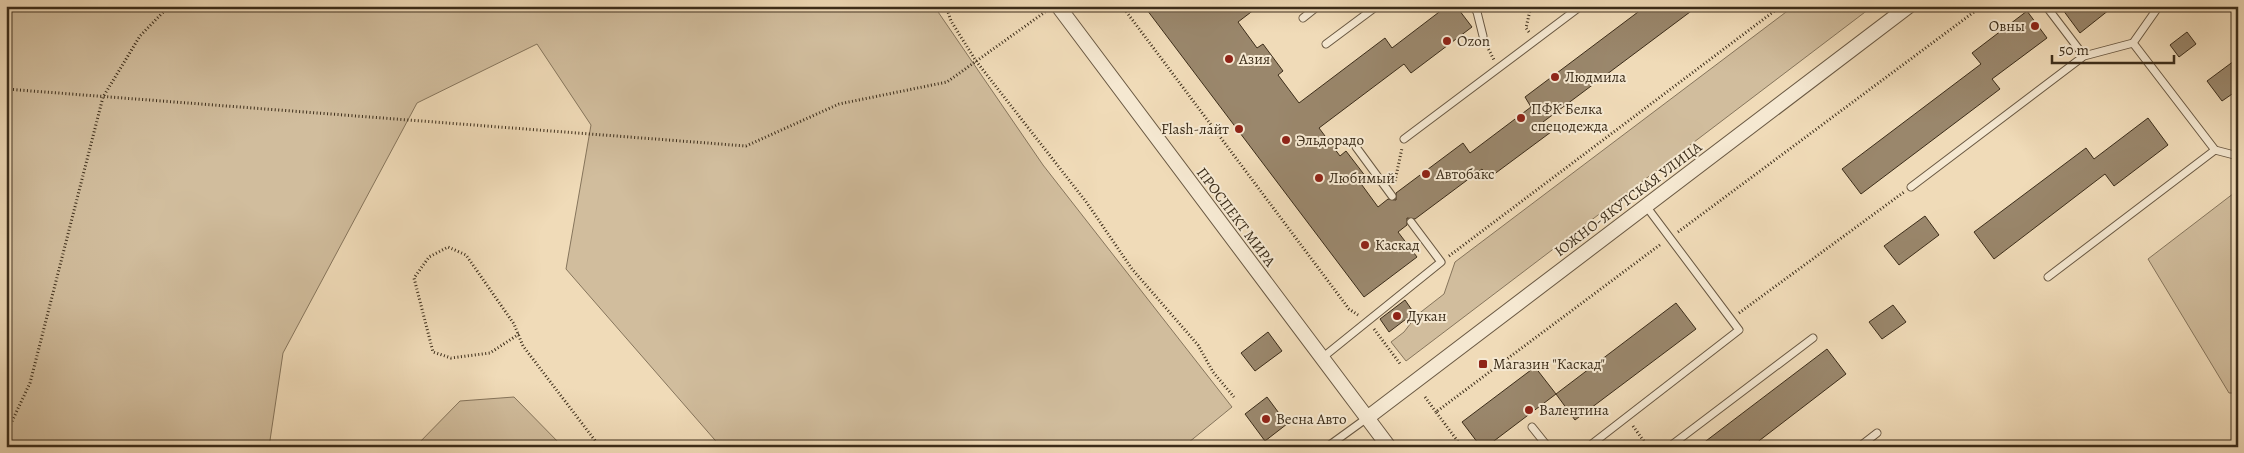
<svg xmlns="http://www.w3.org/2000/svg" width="2244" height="453" font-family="Alegreya,serif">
<rect width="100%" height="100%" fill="#f0dbb8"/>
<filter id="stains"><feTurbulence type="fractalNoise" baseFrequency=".004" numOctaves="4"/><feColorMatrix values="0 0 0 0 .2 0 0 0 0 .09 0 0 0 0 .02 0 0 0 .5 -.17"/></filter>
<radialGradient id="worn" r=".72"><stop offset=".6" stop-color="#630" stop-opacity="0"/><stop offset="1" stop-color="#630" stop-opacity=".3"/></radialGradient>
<path fill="#d1bd9d" stroke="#86755c" d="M 6,6 L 934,6 L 1043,165 L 1232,407 L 1183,447 L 721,447 L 566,269 L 591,125 L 537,44 L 417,103 L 283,353 L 269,447 L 6,447 Z
M 1794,6 L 1873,6 L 1406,361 L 1391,342 L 1404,332 L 1417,315 L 1444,294 L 1455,262 Z
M 2238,190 L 2238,393 L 2229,393 L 2148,259 Z
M 514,397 L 563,447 L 415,447 L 460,401 Z"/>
<path fill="#9a876c" stroke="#3c2d1a" d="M 1144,6 L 1259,6 L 1238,22 L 1257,48 L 1263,44 L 1283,71 L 1278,75 L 1299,103 L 1385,38 L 1392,48 L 1447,6 L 1456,6 L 1472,27 L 1411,73 L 1404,64 L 1319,128 L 1340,156 L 1346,151 L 1366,177 L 1359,181 L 1378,207 L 1388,199 L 1396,200 L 1396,193 L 1463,143 L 1470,153 L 1531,107 L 1525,97 L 1646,6 L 1698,6 L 1543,122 L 1551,132 L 1489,178 L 1482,169 L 1415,219 L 1407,218 L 1407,225 L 1398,232 L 1417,257 L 1364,297 Z
M 2060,6 L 2114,6 L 2080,33 Z
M 2027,11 L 2047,38 L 1992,79 L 2000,89 L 1861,194 L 1842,169 L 1981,64 L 1972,53 Z
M 2187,32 L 2196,44 L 2179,57 L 2170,45 Z
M 2238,58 L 2238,90 L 2222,101 L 2207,81 Z
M 2148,118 L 2168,145 L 2114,186 L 2105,174 L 1994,259 L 1974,232 L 2086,148 L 2094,159 Z
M 1925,216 L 1939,235 L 1899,265 L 1884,246 Z
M 1405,300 L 1414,313 L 1389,332 L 1380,319 Z
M 1676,303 L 1696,329 L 1575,420 L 1556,394 Z
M 1893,305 L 1906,322 L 1882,339 L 1869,322 Z
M 1268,332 L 1282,351 L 1255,371 L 1241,353 Z
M 1827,349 L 1846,374 L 1751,447 L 1698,447 Z
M 1535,367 L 1556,394 L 1486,447 L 1481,447 L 1462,422 Z
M 1267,397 L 1287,424 L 1265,441 L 1245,414 Z"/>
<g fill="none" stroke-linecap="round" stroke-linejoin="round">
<g stroke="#695842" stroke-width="9">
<path id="service" d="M 1473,6 L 1477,12 L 1483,36
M 2046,6 L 2084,56
M 1303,18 L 1318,6
M 2133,43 L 2159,6
M 1326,44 L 1377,6
M 1404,139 L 1581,6
M 1356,147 L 1392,196
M 2215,150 L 2238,156
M 1911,187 L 2084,56 L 2133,43 L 2215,150 L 2048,277
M 1322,358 L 1441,262 L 1411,222
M 1532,427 L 1548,447
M 1327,447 L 1367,418
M 1588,447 L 1739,330 L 1646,206
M 1669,447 L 1813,338
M 1859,447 L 1877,433"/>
</g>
<g stroke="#695842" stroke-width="16">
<path id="minor" d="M 1058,6 L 1389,447
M 1367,418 L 1909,6"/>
</g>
<path stroke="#3c2d1a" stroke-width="3" stroke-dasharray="1 2.5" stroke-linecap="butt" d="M 946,6 L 951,21 L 976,61 L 1087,203 L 1132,269 L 1198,345 L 1213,372 L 1234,397
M 1122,6 L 1349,309 L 1358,315
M 1529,32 L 1526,28 L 1531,6
M 1487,46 L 1494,60
M 6,89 L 746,146 L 839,104 L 947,82 L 1045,12
M 1395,181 L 1402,148
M 1678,232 L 1982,6
M 1449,256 L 1781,6
M 1739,313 L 1904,192
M 1374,329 L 1401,365
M 519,334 L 490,353 L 451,358 L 433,352 L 414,278 L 429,257 L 448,247 L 466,255 L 514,324 L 523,346 L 600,447
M 1425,397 L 1436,412
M 1633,426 L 1648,447
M 6,434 L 30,383 L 103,97 L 140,36 L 169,6
M 1462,447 L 1436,412 L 1661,244"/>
<use href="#service" stroke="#f5e8d1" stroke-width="7"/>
<use href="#minor" stroke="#f5e8d1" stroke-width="14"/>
</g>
<g fill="#8f2418" stroke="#f5e8d1" stroke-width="2">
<circle cx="2035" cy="26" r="5"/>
<circle cx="1447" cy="41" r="5"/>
<circle cx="1229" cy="59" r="5"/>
<circle cx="1555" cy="77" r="5"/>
<circle cx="1521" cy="118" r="5"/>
<circle cx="1239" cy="129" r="5"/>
<circle cx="1286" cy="140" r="5"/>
<circle cx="1426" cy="174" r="5"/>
<circle cx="1319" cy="178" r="5"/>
<circle cx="1365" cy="245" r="5"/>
<circle cx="1397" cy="316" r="5"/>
<rect x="1478" y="359" width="10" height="10" rx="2.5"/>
<circle cx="1529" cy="410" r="5"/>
<circle cx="1266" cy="419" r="5"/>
</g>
<g text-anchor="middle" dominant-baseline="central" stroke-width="4" stroke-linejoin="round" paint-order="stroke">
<g font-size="15" fill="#3c2d1a" stroke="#f5e8d1" text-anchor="start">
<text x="2025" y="26" text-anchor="end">Овны</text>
<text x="1457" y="41">Ozon</text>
<text x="1239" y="59">Азия</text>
<text x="1565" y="77">Людмила</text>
<text x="1531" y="109">ПФК Белка<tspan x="1531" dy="17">спецодежда</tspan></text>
<text x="1229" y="129" text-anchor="end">Flash-лайт</text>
<text x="1296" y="140">Эльдорадо</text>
<text x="1436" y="174">Автобакс</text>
<text x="1329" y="178">Любимый</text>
<text x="1375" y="245">Каскад</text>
<text x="1407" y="316">Дукан</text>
<text x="1493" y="364">Магазин "Каскад"</text>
<text x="1539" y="410">Валентина</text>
<text x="1276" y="419">Весна Авто</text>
</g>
<g font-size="15" fill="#3c2d1a" stroke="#f5e8d1">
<text transform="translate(1628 199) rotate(-37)">ЮЖНО-ЯКУТСКАЯ УЛИЦА</text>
<text transform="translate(1236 217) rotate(53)">ПРОСПЕКТ МИРА</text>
</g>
</g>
<rect width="2244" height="453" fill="none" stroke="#f0dbb8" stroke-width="25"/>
<rect x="8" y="8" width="2229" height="438" fill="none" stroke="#3c2d1a" stroke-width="2.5"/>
<rect x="12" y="12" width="2219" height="428" fill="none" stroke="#3c2d1a"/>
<path d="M2052 55v8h122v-8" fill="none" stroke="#3c2d1a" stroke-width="2.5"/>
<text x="2059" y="55" font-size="15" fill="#3c2d1a" stroke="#f5e8d1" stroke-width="4" paint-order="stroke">50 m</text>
<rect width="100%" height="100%" filter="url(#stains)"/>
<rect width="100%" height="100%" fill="url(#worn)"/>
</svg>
